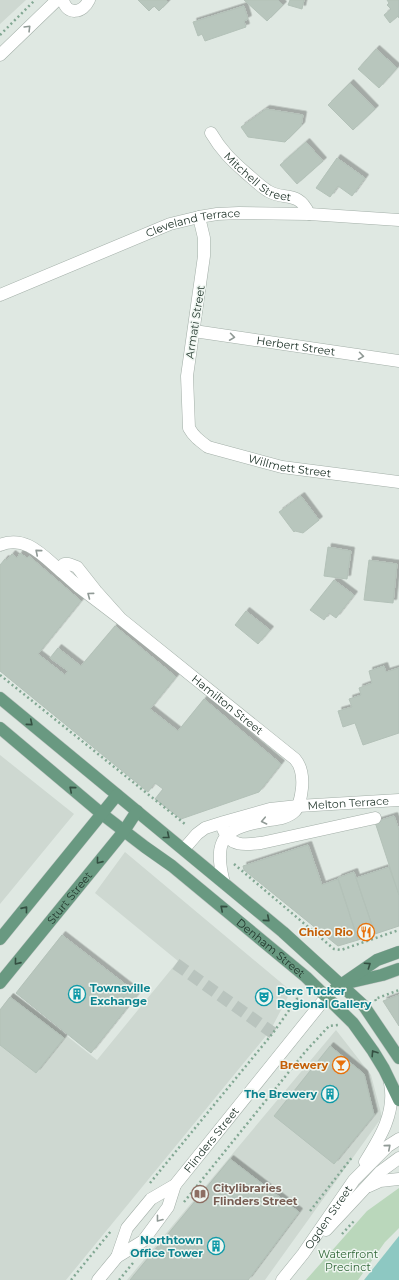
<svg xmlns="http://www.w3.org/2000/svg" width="399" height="1280" font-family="Montserrat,sans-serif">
<defs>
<filter id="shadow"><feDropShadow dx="3.5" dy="-3.5" stdDeviation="0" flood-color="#0004"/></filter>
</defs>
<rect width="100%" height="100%" fill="#dfe8e2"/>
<path fill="#ced8d1" d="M 0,0 L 26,0 L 0,24 Z
M 0,755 L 74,814 L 0,904 Z
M 125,852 L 291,991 L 270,1031 L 66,1280 L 0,1280 L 0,1009 L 13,993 L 97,1060 L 178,961 L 95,893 Z
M 336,1030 L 371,1075 L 382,1117 L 265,1280 L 127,1280 Z"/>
<path fill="#bad7bb" d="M 399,1188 L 399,1228 L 385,1242 L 358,1280 L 306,1280 L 367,1211 Z"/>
<path fill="#8dc8c2" d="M 399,1236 L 399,1280 L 364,1280 Z"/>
<path fill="#b8c6bd" stroke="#b3c1b8" filter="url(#shadow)" d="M 138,0 L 166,0 L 168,2 L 159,11 L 154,6 L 149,11 Z
M 244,0 L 278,0 L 283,5 L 267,21 Z
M 290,0 L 304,0 L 302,9 L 288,5 Z
M 387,0 L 399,0 L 399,18 L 398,16 L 390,23 L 384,15 L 391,9 L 387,5 L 389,3 Z
M 244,6 L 248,19 L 244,21 L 246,27 L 205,41 L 202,34 L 198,36 L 193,22 Z
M 376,49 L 397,68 L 379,88 L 358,69 Z
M 350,83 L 375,109 L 353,130 L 328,105 Z
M 266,109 L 303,115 L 301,126 L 285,142 L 248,137 L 241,127 Z
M 306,142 L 323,161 L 297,184 L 280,165 Z
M 337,158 L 365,178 L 352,196 L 338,186 L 330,197 L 316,188 Z
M 301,496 L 319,520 L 303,533 L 295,531 L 294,532 L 279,512 Z
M 328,547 L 351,551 L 347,579 L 324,576 Z
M 20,553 L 27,558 L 29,556 L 81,601 L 38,654 L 65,675 L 68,671 L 50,658 L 58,648 L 81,666 L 115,626 L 176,677 L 150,709 L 178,731 L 204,699 L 281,764 L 259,792 L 181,819 L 155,799 L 163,789 L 155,783 L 148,792 L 0,671 L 0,565 L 5,559 L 7,560 L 12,554 L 17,558 Z
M 369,560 L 397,564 L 393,603 L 364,600 Z
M 334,580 L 354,595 L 336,618 L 329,613 L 324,620 L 310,610 Z
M 246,611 L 270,630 L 258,644 L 235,625 Z
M 384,666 L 386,672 L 399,668 L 399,733 L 363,745 L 355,723 L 343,727 L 338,711 L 352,707 L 349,699 L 361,695 L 359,688 L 372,683 L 369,671 Z
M 394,816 L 399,830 L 399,895 L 375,822 Z
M 308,845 L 322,885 L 338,879 L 358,940 L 338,946 L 244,870 L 243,866 Z
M 389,867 L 399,895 L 399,926 L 375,934 L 356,878 Z
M 354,872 L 375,934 L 358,940 L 338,878 Z
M 62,935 L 138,994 L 91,1053 L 16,993 Z
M 399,995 L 399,1026 L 383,1001 Z
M 10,997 L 64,1038 L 36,1073 L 0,1045 L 0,1010 Z
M 330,1046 L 364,1074 L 374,1115 L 334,1164 L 274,1116 Z
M 230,1159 L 299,1212 L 248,1280 L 130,1280 Z"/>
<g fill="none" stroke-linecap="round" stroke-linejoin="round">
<path stroke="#b9c4be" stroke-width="12" stroke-dasharray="12 6" stroke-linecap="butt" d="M 176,964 L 273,1033"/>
<g stroke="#a3afa8" stroke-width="13">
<g id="minor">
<path d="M 63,0 C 67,16 83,13 89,0"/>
<path d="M 0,55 L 57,0"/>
<path id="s1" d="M 211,133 C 221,150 231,160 246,173 C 253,179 260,186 268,191 C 285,201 298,190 309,214"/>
<path id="s2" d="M 199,217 L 204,238 L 204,256 L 187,376 L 189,428 C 194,437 200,441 208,447 L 282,467 L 399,482"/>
<path id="s3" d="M 0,295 L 170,224 L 199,217 L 217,214 L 239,213 L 309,214 L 399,220"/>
<path id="s4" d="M 194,331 L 399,361"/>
<path d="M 0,545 C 26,534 44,557 62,572"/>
<path id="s5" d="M 121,619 L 96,591 L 77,567 L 69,564 L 64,564 L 61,567 L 60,570 L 62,572 L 79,587 L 121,619 L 295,759 C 302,767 303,777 302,788 C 301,796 300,805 295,811 C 288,818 278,819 269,820 C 225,828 212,837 224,883"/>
<path d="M 223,829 C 230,847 245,845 261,843 L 375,818"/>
<path id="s6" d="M 184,849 L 197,834 L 205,828 L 224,822 L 270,809 L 298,806 L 399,800"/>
<path d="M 365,1162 C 380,1138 396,1113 390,1083"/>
<path d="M 369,1186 L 380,1181 L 399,1179"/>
<path d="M 326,1230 L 380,1172 L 399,1158"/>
<path id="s7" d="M 117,1257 L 127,1228 L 151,1199 L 175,1185 L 327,996"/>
<path d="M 98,1280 L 117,1257 L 143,1241 L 168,1207 L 175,1185"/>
<path id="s8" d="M 282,1280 L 303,1254 L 354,1180 L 388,1146 L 399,1139"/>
</g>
</g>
<g stroke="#bdc3c0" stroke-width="13">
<g id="major">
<path d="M 0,698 L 283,932 L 364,1006 L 399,1058"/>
<path id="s9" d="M 0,728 L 102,814 L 145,847 L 172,866 L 306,977 L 353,1023 L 373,1051 L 384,1069 L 399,1100"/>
<path d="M 0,939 L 117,795"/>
<path id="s10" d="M 0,983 L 124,831 L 137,811"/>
<path d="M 347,983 L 382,975 L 399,969"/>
<path d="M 335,989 L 377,960 L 399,952"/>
</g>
</g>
<path stroke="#83a894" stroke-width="2.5" stroke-dasharray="2 3" stroke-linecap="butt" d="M 0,35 L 35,0
M 0,675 L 185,824
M 234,864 L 334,949 L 341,950 L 399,930
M 376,1001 L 375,999 L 399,990
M 150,1183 L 273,1033 L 297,999 L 296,990
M 184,1202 L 305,1052 L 329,1026 L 338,1025
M 310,1211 L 353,1156
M 342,1234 L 354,1221
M 71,1280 L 111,1231
M 119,1280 L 133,1263"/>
<use href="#minor" stroke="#fff" stroke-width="12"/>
<use href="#major" stroke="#699981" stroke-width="12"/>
</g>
<defs><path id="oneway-chevron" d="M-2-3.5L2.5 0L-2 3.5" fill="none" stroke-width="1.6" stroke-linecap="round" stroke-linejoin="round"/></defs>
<g stroke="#909a96">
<use href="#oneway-chevron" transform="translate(28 28) rotate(-45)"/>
<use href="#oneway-chevron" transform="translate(232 337) rotate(8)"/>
<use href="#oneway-chevron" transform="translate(361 356) rotate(8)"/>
<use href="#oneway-chevron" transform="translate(38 552) rotate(-140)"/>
<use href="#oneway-chevron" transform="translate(90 595) rotate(-143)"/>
<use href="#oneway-chevron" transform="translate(264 821) rotate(168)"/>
<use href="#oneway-chevron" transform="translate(388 1147) rotate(-41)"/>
<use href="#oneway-chevron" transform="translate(159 1219) rotate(128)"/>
</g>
<g stroke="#344f41">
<use href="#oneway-chevron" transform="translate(30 723) rotate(40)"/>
<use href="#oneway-chevron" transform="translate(72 789) rotate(-140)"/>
<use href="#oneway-chevron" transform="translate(167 836) rotate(39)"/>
<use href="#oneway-chevron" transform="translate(99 861) rotate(129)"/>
<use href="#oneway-chevron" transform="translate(223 908) rotate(-140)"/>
<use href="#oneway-chevron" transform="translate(25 909) rotate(-51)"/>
<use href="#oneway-chevron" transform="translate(267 919) rotate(40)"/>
<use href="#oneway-chevron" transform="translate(17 962) rotate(129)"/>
<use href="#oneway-chevron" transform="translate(368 965) rotate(-34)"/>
<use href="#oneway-chevron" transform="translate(374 1053) rotate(-123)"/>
</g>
<defs>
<g id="restaurant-ring" transform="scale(0.9)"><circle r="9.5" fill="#eff6f1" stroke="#e8710a" stroke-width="1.5"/><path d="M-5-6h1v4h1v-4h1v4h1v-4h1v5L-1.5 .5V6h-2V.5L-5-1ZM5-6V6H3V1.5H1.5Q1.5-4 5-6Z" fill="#e8710a"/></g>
<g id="building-ring" transform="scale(0.9)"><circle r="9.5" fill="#eff6f1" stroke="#0f9aa8" stroke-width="1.5"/><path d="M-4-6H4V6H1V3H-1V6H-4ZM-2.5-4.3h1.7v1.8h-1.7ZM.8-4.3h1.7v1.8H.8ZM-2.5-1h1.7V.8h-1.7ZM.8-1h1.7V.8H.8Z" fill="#0f9aa8"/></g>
<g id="theatre-ring" transform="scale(0.9)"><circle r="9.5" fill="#eff6f1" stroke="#0f9aa8" stroke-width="1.5"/><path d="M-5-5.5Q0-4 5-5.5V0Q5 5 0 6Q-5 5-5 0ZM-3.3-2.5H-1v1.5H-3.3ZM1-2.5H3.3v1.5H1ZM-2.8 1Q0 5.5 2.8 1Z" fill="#0f9aa8"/></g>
<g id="bar-ring" transform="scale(0.9)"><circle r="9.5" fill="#eff6f1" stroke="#e8710a" stroke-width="1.5"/><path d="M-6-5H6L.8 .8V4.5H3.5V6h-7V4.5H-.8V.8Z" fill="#e8710a"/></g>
<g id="library-ring" transform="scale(0.9)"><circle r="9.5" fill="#eff6f1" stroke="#8d6e63" stroke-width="1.5"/><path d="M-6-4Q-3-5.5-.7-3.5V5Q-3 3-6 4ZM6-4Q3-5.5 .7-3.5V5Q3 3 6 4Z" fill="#8d6e63"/></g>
</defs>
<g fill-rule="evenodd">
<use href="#restaurant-ring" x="366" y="932"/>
<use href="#building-ring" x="77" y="994"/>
<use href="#theatre-ring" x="264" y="997"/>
<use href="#bar-ring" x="341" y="1065"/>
<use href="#building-ring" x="330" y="1094"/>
<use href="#library-ring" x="200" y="1194"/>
<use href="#building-ring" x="216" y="1246"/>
</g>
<g text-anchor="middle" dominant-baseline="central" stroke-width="3" stroke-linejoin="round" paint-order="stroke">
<g font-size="11" fill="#22362c" stroke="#eff6f1">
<text stroke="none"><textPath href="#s1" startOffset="66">Mitchell Street</textPath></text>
<text stroke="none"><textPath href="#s3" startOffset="207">Cleveland Terrace</textPath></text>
<text transform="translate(195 322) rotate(-81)">Armati Street</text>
<text stroke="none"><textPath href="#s4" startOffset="103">Herbert Street</textPath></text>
<text stroke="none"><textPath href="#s2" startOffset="324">Willmett Street</textPath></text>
<text stroke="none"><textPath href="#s5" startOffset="304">Hamilton Street</textPath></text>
<text stroke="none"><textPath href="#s6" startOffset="176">Melton Terrace</textPath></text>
<text stroke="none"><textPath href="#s10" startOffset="110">Sturt Street</textPath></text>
<text stroke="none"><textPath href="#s9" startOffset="349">Denham Street</textPath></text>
<text stroke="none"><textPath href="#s7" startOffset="154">Flinders Street</textPath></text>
<text stroke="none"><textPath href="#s8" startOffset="78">Ogden Street</textPath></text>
</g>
<g font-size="11" font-weight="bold" fill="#c56008" stroke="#eff6f1" text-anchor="end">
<text x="353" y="932">Chico Rio</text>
<text x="328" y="1065">Brewery</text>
</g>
<g font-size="11" font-weight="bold" fill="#0d838f" stroke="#eff6f1" text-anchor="start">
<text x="90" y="988">Townsville<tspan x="90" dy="13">Exchange</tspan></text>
<text x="277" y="991">Perc Tucker<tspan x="277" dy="13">Regional Gallery</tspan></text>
<text x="317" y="1094" text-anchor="end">The Brewery</text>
<text x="203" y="1240" text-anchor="end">Northtown<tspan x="203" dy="13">Office Tower</tspan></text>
</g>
<g font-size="11" font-weight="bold" fill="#785e54" stroke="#eff6f1" text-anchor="start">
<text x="213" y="1188">Citylibraries<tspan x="213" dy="13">Flinders Street</tspan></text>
</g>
<g font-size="11" fill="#326839" stroke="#eff6f1">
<text x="348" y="1254">Waterfront<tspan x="348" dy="13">Precinct</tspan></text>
</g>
</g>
</svg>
